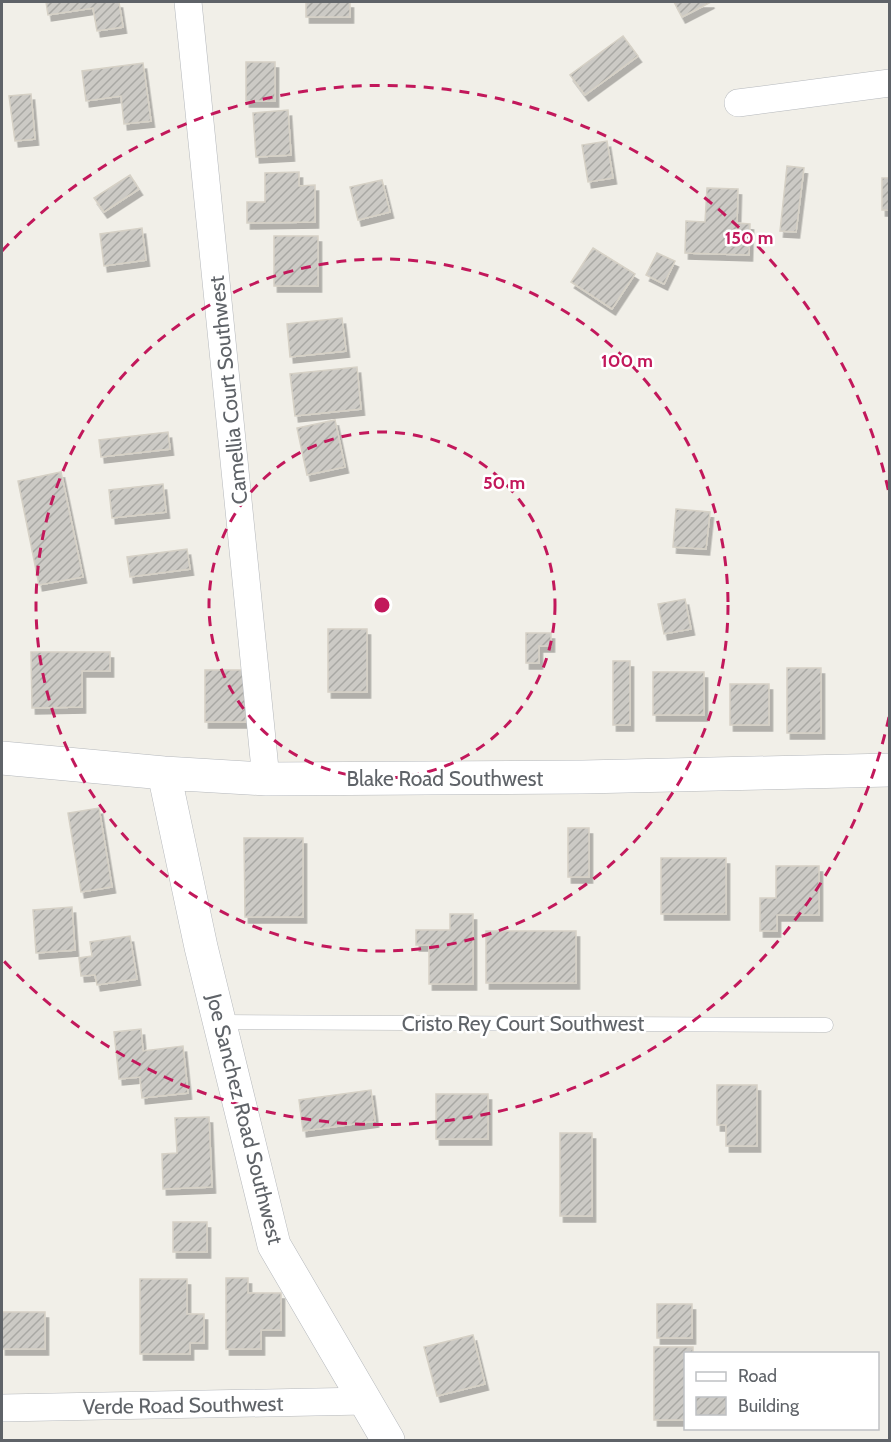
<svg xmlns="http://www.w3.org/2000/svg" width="891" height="1442" font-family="Cabin,sans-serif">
<defs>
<pattern id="building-hatch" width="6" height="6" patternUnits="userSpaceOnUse" patternTransform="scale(1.5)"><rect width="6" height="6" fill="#cccac5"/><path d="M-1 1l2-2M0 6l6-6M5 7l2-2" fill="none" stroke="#a9a8a4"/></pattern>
<filter id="shadow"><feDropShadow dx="3.5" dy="6" stdDeviation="0" flood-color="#0004"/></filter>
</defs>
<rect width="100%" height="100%" fill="#f1efe8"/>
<path fill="url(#building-hatch)" stroke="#d6d1c6" stroke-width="1.5" filter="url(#shadow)" d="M 46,2 L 119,2 L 123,27 L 97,31 L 93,8 L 48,15 Z
M 306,2 L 350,2 L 350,17 L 306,17 Z
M 674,2 L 711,2 L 682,17 Z
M 623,36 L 638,56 L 585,95 L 570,75 Z
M 246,62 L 275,62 L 275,101 L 246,101 Z
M 143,63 L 151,121 L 124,124 L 121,96 L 86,101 L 82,71 Z
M 31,94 L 35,139 L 15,141 L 9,96 Z
M 288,110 L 291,155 L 256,157 L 253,113 Z
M 607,141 L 613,178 L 588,182 L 582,145 Z
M 787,166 L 804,168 L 796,232 L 780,231 Z
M 299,172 L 299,186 L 315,185 L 315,222 L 247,223 L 247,202 L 265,202 L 265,173 Z
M 130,175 L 139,189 L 104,212 L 94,198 Z
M 882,178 L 890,178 L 890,210 L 882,210 Z
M 382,180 L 390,212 L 358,220 L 350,187 Z
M 707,188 L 738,189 L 737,223 L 750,224 L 749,255 L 685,253 L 686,221 L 705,222 Z
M 142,228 L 146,260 L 104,266 L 100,234 Z
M 274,236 L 318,236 L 318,286 L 274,286 Z
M 593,248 L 635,274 L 612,309 L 571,282 Z
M 657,253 L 675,261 L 664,284 L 646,275 Z
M 342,318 L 346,351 L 290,357 L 287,324 Z
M 357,367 L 361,409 L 295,416 L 290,374 Z
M 335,420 L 345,467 L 307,475 L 297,428 Z
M 168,432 L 170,449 L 101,457 L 99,440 Z
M 61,472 L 83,577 L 39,585 L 18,481 Z
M 163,484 L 166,512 L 112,518 L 109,490 Z
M 676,509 L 710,512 L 706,549 L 673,547 Z
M 187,549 L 190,569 L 130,577 L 127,557 Z
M 685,599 L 691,629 L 664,634 L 658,604 Z
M 328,629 L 367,629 L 367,692 L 328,692 Z
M 526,633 L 551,633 L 551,646 L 539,646 L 539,663 L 526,663 Z
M 31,652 L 110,652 L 110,671 L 82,671 L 82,707 L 32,708 Z
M 613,661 L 630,661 L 630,725 L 613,725 Z
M 787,668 L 821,668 L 821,733 L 787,733 Z
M 205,670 L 246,670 L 246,722 L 205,722 Z
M 653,672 L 704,672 L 704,715 L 653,715 Z
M 730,684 L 769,684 L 769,725 L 730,725 Z
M 99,808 L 112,887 L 81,892 L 68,813 Z
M 568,828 L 589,828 L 589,877 L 568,877 Z
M 244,838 L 303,838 L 303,917 L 245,917 Z
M 661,858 L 726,858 L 726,914 L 661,914 Z
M 776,866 L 819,866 L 819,915 L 777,915 L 777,931 L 760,931 L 760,898 L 776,898 Z
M 72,907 L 75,950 L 36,953 L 33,910 Z
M 450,914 L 473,914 L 473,984 L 429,984 L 429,945 L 416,945 L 416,930 L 450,930 Z
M 486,931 L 576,931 L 576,983 L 486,983 Z
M 130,936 L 137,979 L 97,985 L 95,975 L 81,976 L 79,958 L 92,956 L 90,942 Z
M 141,1029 L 143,1051 L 183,1046 L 188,1093 L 142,1098 L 140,1077 L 119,1079 L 114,1032 Z
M 717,1085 L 757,1085 L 757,1146 L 726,1146 L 726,1125 L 717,1125 Z
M 371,1090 L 375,1121 L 303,1131 L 299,1100 Z
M 436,1094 L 488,1094 L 488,1139 L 436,1139 Z
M 209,1117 L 212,1187 L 163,1189 L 162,1154 L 177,1153 L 175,1118 Z
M 560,1133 L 592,1133 L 592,1216 L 560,1216 Z
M 173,1222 L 207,1222 L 207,1252 L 173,1252 Z
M 226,1278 L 248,1278 L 248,1293 L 281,1293 L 281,1330 L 261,1330 L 261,1349 L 226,1349 Z
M 140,1279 L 187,1279 L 187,1314 L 204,1314 L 204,1343 L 190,1343 L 190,1354 L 140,1354 Z
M 657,1304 L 692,1304 L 692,1338 L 657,1338 Z
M 2,1312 L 45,1312 L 45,1349 L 2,1349 Z
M 473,1335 L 485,1384 L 437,1396 L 424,1347 Z
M 654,1347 L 693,1347 L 693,1354 L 686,1354 L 686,1420 L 654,1420 Z"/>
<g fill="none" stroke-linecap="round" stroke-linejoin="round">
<g stroke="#b5b8bc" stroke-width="15">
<path id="service" d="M 219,1022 L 826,1025"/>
</g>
<g stroke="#b5b8bc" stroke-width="28">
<path id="minor" d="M 188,2 L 266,779
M 738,103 L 890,83
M 2,1408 L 365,1401"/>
</g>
<g stroke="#b5b8bc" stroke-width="34">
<path id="tertiary" d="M 2,758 L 164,773 L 266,779 L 583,777 L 890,770
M 164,773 L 201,947 L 274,1245 L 388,1440"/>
</g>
<use href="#service" stroke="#fff" stroke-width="14"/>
<use href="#minor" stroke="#fff" stroke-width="27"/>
<use href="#tertiary" stroke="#fff" stroke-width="33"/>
</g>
<g fill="none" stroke="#c2185b" stroke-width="3" stroke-dasharray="10 8">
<circle cx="382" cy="605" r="173"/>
<circle cx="382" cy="605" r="346"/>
<path d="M889 717A519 519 0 0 1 2 959M2 251A519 519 0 0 1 889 493"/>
</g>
<g text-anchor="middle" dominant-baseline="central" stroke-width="5" stroke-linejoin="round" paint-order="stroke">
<g font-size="21" fill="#5f6368" stroke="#fff">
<text transform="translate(228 390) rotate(-96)">Camellia Court Southwest</text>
<text x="445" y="778">Blake Road Southwest</text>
<text x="523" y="1023">Cristo Rey Court Southwest</text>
<text transform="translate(245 1119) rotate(76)">Joe Sanchez Road Southwest</text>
<text transform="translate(183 1405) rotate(-1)">Verde Road Southwest</text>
</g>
</g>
<circle cx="382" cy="605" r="9" fill="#c2185b" stroke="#fff" stroke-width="3"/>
<g font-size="18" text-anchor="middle" font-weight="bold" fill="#c2185b" stroke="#fff" stroke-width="5" stroke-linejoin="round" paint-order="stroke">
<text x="749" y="244">150 m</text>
<text x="627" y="367">100 m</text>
<text x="504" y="489">50 m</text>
</g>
<rect width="891" height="1442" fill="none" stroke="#5f6368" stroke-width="6"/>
<rect x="684" y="1352" width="195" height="78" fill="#ffffff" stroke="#bfc1c3" stroke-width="1.5"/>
<rect x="696" y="1372" width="30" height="9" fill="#ffffff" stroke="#bfc1c3" stroke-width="1.5"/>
<text x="738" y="1382" font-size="18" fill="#5f6368">Road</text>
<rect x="696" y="1397" width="30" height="18" fill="url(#building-hatch)" stroke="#bfc1c3" stroke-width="1.5"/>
<text x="738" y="1412" font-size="18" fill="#5f6368">Building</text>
</svg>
